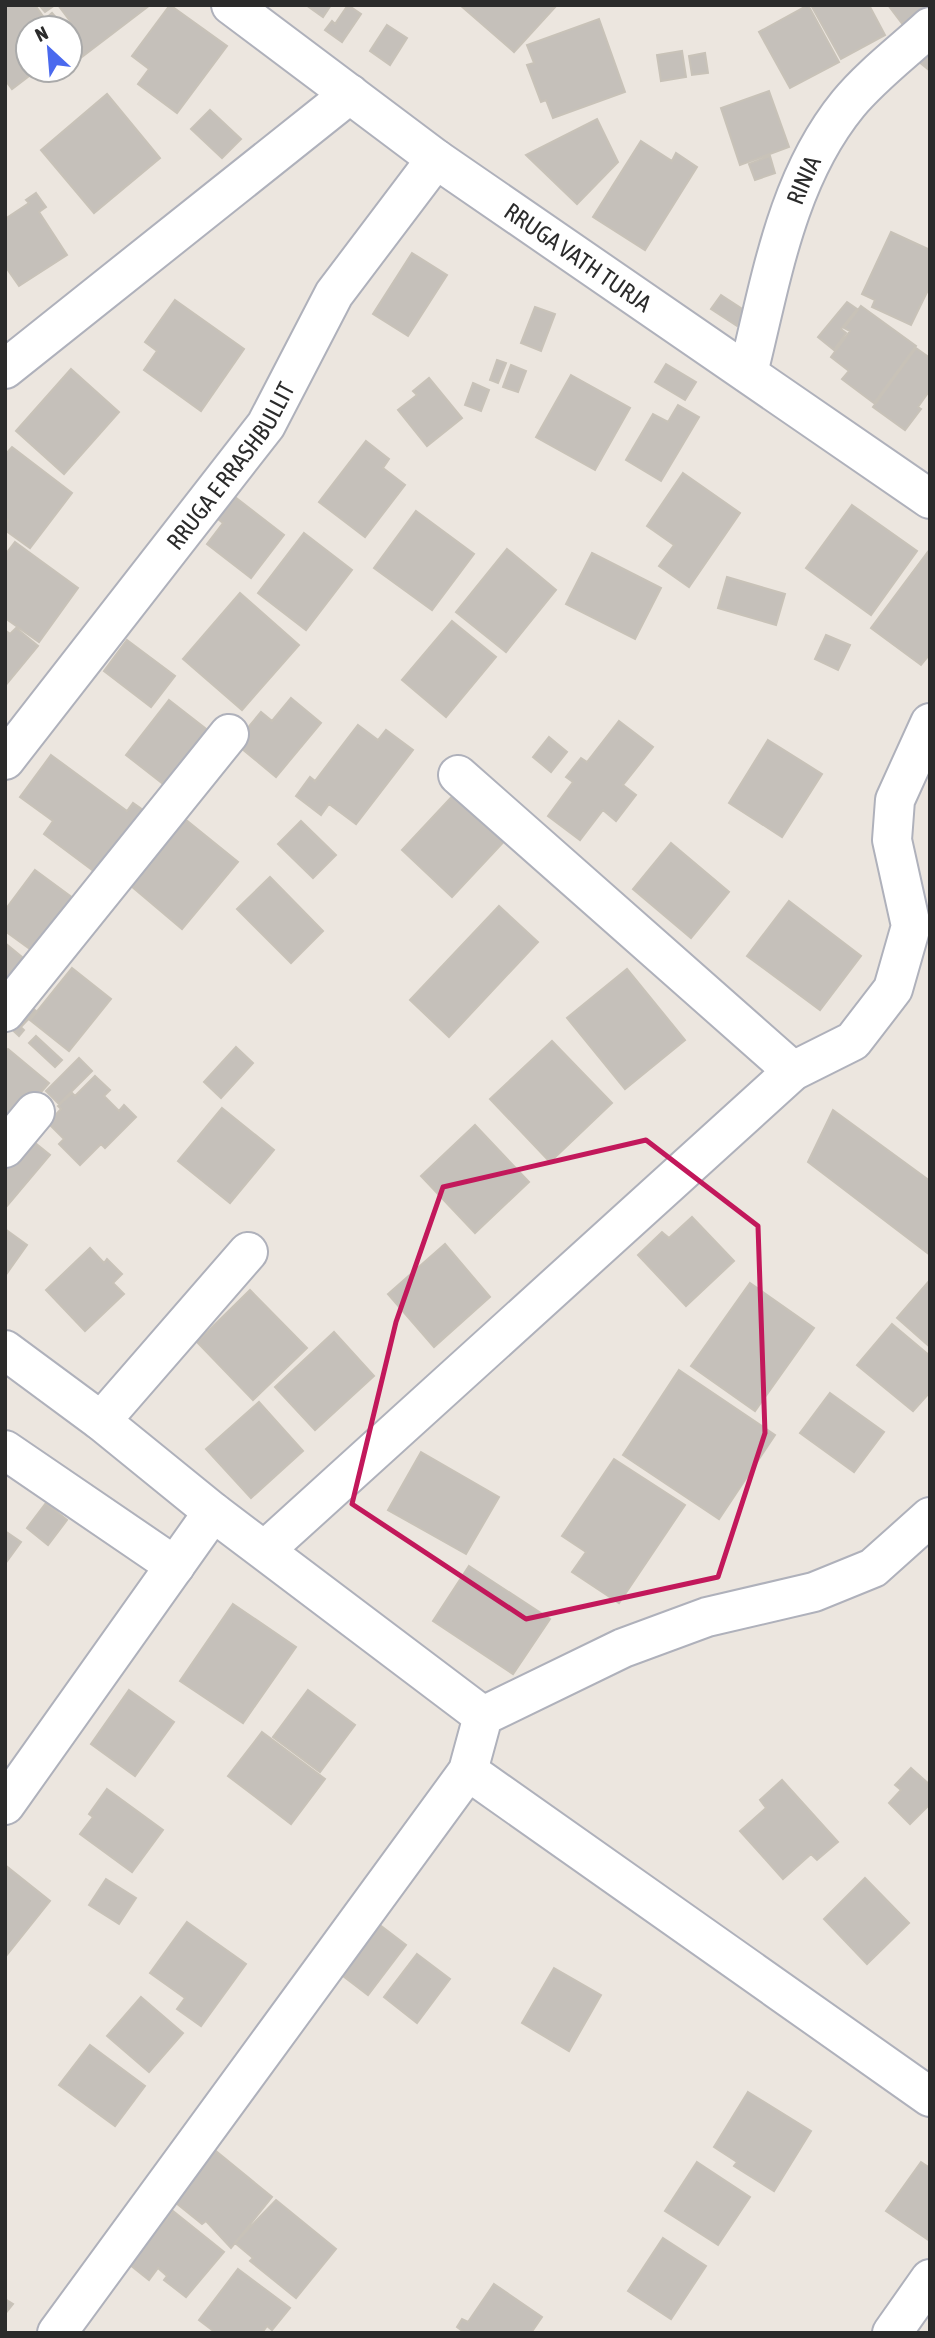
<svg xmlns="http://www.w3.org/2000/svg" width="935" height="2338" font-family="'Asap Condensed',sans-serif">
<rect width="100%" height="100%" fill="#ece6df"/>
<path fill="#c5c0ba" stroke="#c8c2b8" stroke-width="2" d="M 5,5 L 35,5 L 45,19 L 52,13 L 60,22 L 56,24 L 59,28 L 28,28 L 28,70 L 37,70 L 12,89 L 5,80 Z
M 39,5 L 55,5 L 45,12 Z
M 58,5 L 150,5 L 78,60 L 72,54 L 81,47 L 64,25 L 70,21 Z
M 170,5 L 227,46 L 177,113 L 138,84 L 149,69 L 132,56 Z
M 306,5 L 331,5 L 323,17 Z
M 348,5 L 361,14 L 342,42 L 325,30 L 332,21 L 335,24 Z
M 460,5 L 557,5 L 514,52 Z
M 808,5 L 839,62 L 790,88 L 759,32 Z
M 811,5 L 869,5 L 885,35 L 841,59 Z
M 888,5 L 930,5 L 930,6 L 904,26 Z
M 599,19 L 625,92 L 553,118 L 546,100 L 541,102 L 527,65 L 534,63 L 527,45 Z
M 387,25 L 407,38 L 390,65 L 370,51 Z
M 930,50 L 930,71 L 919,62 Z
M 682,51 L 686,77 L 661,81 L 657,55 Z
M 705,53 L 708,73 L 692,75 L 689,56 Z
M 769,91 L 789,147 L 740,165 L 721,108 Z
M 107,94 L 160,158 L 94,213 L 41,150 Z
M 210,110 L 241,139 L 222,158 L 191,129 Z
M 597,119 L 618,162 L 577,204 L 526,155 Z
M 641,141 L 672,161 L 676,153 L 697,167 L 645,250 L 593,217 Z
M 770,156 L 775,173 L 755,180 L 749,164 Z
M 36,193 L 46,207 L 39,212 L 67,255 L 19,286 L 5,266 L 5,219 L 29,203 L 26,200 Z
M 891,232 L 930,250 L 930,286 L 911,325 L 872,307 L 875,300 L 862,294 Z
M 412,253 L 447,275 L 408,336 L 373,314 Z
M 721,295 L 747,312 L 737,326 L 711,309 Z
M 175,300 L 244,349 L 201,411 L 144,370 L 157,351 L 145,342 Z
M 847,302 L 857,309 L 841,329 L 846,333 L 834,350 L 818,337 Z
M 861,306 L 916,346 L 874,403 L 842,379 L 849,371 L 831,357 L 850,331 L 844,328 Z
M 535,307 L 555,314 L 541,351 L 521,343 Z
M 916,348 L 930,358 L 930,390 L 918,407 L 921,409 L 905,430 L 873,407 Z
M 497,360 L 506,363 L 498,383 L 490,380 Z
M 666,364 L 696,382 L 685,400 L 655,382 Z
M 511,365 L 526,371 L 518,392 L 503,387 Z
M 71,369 L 119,412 L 64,474 L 16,431 Z
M 571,375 L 630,408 L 595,470 L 536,437 Z
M 429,378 L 462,418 L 427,446 L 398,410 L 417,395 L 413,391 Z
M 473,383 L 489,390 L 481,411 L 465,405 Z
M 678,405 L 699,417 L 661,481 L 626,460 L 653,414 L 668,422 Z
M 366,441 L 389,459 L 383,468 L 405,485 L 365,537 L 319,502 Z
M 12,447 L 72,493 L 30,548 L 5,530 L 8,520 L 5,517 L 5,455 Z
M 683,473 L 740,513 L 689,587 L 659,566 L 674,545 L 647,526 Z
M 235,497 L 284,535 L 251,578 L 207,544 L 223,523 L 218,519 Z
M 852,505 L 917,551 L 871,615 L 806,568 Z
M 416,511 L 474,554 L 432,610 L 374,568 Z
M 304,533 L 352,570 L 306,630 L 258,593 Z
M 15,542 L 78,588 L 39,642 L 5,618 L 5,555 Z
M 507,549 L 556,590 L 506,652 L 456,612 Z
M 930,549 L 930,654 L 921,665 L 871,628 Z
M 592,553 L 661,588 L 635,639 L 566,604 Z
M 727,577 L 785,594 L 776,625 L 718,608 Z
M 240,593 L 299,645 L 242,710 L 183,659 Z
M 452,621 L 496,657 L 446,717 L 402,680 Z
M 16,628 L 38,646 L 5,686 L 5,630 L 10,634 Z
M 826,635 L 850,645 L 838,670 L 815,659 Z
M 127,640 L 175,676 L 151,707 L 104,671 Z
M 291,698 L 321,723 L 276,777 L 235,743 L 261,712 L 272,721 Z
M 169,700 L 219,739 L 176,794 L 126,755 Z
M 619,721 L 653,747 L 623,785 L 636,795 L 616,821 L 603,810 L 580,840 L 548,816 L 573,782 L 566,777 L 581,758 L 587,762 Z
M 358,725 L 378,740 L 386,730 L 413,750 L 356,824 L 329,804 L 321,815 L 296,796 L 310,777 L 315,781 Z
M 549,737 L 567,752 L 551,772 L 533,757 Z
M 768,740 L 822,774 L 782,837 L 729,803 Z
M 51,755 L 127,811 L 133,803 L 150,815 L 103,878 L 44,834 L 53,821 L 20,797 Z
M 460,788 L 510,835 L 452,897 L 402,850 Z
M 180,815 L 238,862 L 182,929 L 125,881 Z
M 301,821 L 336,855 L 313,878 L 278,844 Z
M 671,843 L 729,892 L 691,938 L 633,889 Z
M 35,870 L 81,904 L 41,957 L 5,931 L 5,910 Z
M 270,877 L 323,931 L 291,963 L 237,909 Z
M 789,901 L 861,956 L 820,1010 L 747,956 Z
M 499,906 L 538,942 L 449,1037 L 410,1000 Z
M 5,943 L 28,962 L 5,990 Z
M 72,968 L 111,999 L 69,1051 L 30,1020 Z
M 627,969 L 685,1040 L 625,1089 L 567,1018 Z
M 24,1000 L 36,1011 L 22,1026 L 10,1016 Z
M 10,1017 L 24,1030 L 19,1036 L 5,1023 Z
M 36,1036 L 62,1060 L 55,1067 L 29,1043 Z
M 552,1041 L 612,1103 L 550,1162 L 490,1099 Z
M 236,1047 L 253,1063 L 221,1098 L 204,1082 Z
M 8,1049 L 49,1083 L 5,1133 L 5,1052 Z
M 79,1058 L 92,1071 L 59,1104 L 46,1091 Z
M 95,1076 L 110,1090 L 104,1096 L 119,1111 L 124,1105 L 136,1117 L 105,1148 L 101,1144 L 80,1165 L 59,1144 L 64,1139 L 48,1123 L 61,1109 L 58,1106 L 72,1093 L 75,1096 Z
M 222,1108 L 274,1150 L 230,1203 L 178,1161 Z
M 833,1110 L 930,1181 L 930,1255 L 808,1162 Z
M 475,1125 L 529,1182 L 475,1233 L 421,1176 Z
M 29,1138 L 50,1155 L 7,1206 L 5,1166 Z
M 692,1217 L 734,1261 L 686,1306 L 638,1255 L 662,1232 L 669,1238 Z
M 5,1229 L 27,1245 L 5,1276 Z
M 445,1244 L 490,1297 L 434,1347 L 388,1294 Z
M 90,1248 L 104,1263 L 107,1259 L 122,1274 L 113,1283 L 124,1294 L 85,1331 L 46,1290 Z
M 930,1280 L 930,1347 L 897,1318 Z
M 750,1283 L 814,1328 L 755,1411 L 691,1366 Z
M 250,1290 L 307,1348 L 253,1400 L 197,1342 Z
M 892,1324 L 930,1356 L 930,1392 L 913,1411 L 857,1365 Z
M 334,1332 L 374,1376 L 315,1430 L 275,1387 Z
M 679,1370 L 775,1435 L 719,1519 L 623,1455 Z
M 830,1393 L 884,1432 L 854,1472 L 800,1433 Z
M 259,1402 L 303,1451 L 251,1498 L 206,1449 Z
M 421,1452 L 499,1497 L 466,1554 L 388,1510 Z
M 614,1459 L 685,1505 L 619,1603 L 572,1572 L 586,1552 L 562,1536 Z
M 46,1503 L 67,1520 L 48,1545 L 27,1528 Z
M 5,1531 L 21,1542 L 5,1564 Z
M 469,1566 L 550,1619 L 513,1674 L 433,1621 Z
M 233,1604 L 296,1647 L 243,1723 L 180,1681 Z
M 129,1690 L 174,1722 L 135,1776 L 91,1744 Z
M 308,1690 L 355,1725 L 320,1772 L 273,1737 Z
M 262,1732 L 325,1779 L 291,1824 L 228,1776 Z
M 911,1768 L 930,1785 L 930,1804 L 910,1824 L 889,1803 L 901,1790 L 895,1785 Z
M 782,1780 L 838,1842 L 817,1860 L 811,1854 L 783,1879 L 740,1831 L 766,1808 L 760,1800 Z
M 107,1789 L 163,1830 L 132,1872 L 80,1834 L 93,1817 L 89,1814 Z
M 5,1865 L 50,1901 L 6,1956 L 5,1955 Z
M 865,1878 L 909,1923 L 867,1964 L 824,1919 Z
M 106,1879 L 136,1898 L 119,1924 L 89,1905 Z
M 368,1916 L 406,1945 L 368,1995 L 330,1966 Z
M 187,1922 L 246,1964 L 201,2026 L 177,2009 L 185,1998 L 150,1973 Z
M 417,1954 L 450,1979 L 417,2023 L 384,1997 Z
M 554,1968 L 601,1995 L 569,2051 L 522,2023 Z
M 141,1997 L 183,2033 L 149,2072 L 107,2036 Z
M 90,2045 L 145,2086 L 115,2126 L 59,2085 Z
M 748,2092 L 811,2131 L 774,2191 L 734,2166 L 737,2162 L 714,2147 Z
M 211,2147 L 272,2197 L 231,2248 L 206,2221 L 202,2224 L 170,2198 Z
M 697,2162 L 750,2197 L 718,2245 L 665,2211 Z
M 921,2162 L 930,2168 L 930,2241 L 886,2211 Z
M 276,2200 L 336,2249 L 296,2298 L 250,2261 L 253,2258 L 235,2243 Z
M 173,2211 L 224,2252 L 186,2297 L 164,2280 L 167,2276 L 158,2268 L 149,2280 L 129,2264 Z
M 663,2238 L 706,2266 L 671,2319 L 628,2291 Z
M 238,2269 L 290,2308 L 272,2330 L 267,2326 L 262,2333 L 216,2333 L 199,2320 Z
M 494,2284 L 542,2317 L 531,2333 L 465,2333 L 457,2327 L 462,2319 L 468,2322 Z
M 5,2299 L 13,2304 L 5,2314 Z"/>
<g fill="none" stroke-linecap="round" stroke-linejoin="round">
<g stroke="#afb1bb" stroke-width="42">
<g id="minor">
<path id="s1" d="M 231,5 L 436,159 L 930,499"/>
<path d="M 5,369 L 350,94"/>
<path id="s2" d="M 748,373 C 771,281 786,180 848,104 C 871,76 903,52 930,27"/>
<path id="s3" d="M 5,760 L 266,425 L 334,294 L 436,159"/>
<path d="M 458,775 L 793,1071"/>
<path d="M 5,1012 L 229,734"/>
<path d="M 5,1148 L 35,1112"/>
<path d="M 5,1350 L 101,1421 L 213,1512 L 483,1716"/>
<path d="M 101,1421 L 248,1252"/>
<path d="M 5,1450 L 175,1566"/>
<path d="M 265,1550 L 793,1071 L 853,1041 L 893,989 L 911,926 L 892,840 L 895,800 L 930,723"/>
<path d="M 468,1771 L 930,2097"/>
<path d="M 5,1805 L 213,1512"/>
<path d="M 57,2333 L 468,1771 L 483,1716 L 623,1648 L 707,1617 L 814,1592 L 873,1568 L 930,1517"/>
<path d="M 892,2333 L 930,2279"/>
</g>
</g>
<use href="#minor" stroke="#fff" stroke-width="38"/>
</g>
<path fill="none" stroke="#c2185b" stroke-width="5" stroke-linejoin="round" d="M 646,1140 L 758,1226 L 765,1433 L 718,1577 L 526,1619 L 352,1504 L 396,1322 L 443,1187 Z"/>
<g text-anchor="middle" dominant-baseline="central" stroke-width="7" stroke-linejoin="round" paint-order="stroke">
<g font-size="24" fill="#2b2b2b" stroke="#fff">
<text stroke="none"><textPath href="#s2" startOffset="201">RINIA</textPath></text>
<text stroke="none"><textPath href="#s1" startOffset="429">RRUGA VATH TURJA</textPath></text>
<text stroke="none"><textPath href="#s3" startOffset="371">RRUGA E RRASHBULLIT</textPath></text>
</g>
</g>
<rect width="935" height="2338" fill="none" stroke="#2b2b2b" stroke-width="14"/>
<g transform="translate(49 49) rotate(334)"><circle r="33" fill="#ffffff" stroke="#aaaaaa" stroke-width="2"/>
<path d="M0-5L12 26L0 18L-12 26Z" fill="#4a69ee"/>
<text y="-10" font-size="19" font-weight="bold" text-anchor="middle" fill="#2b2b2b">N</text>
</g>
</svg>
